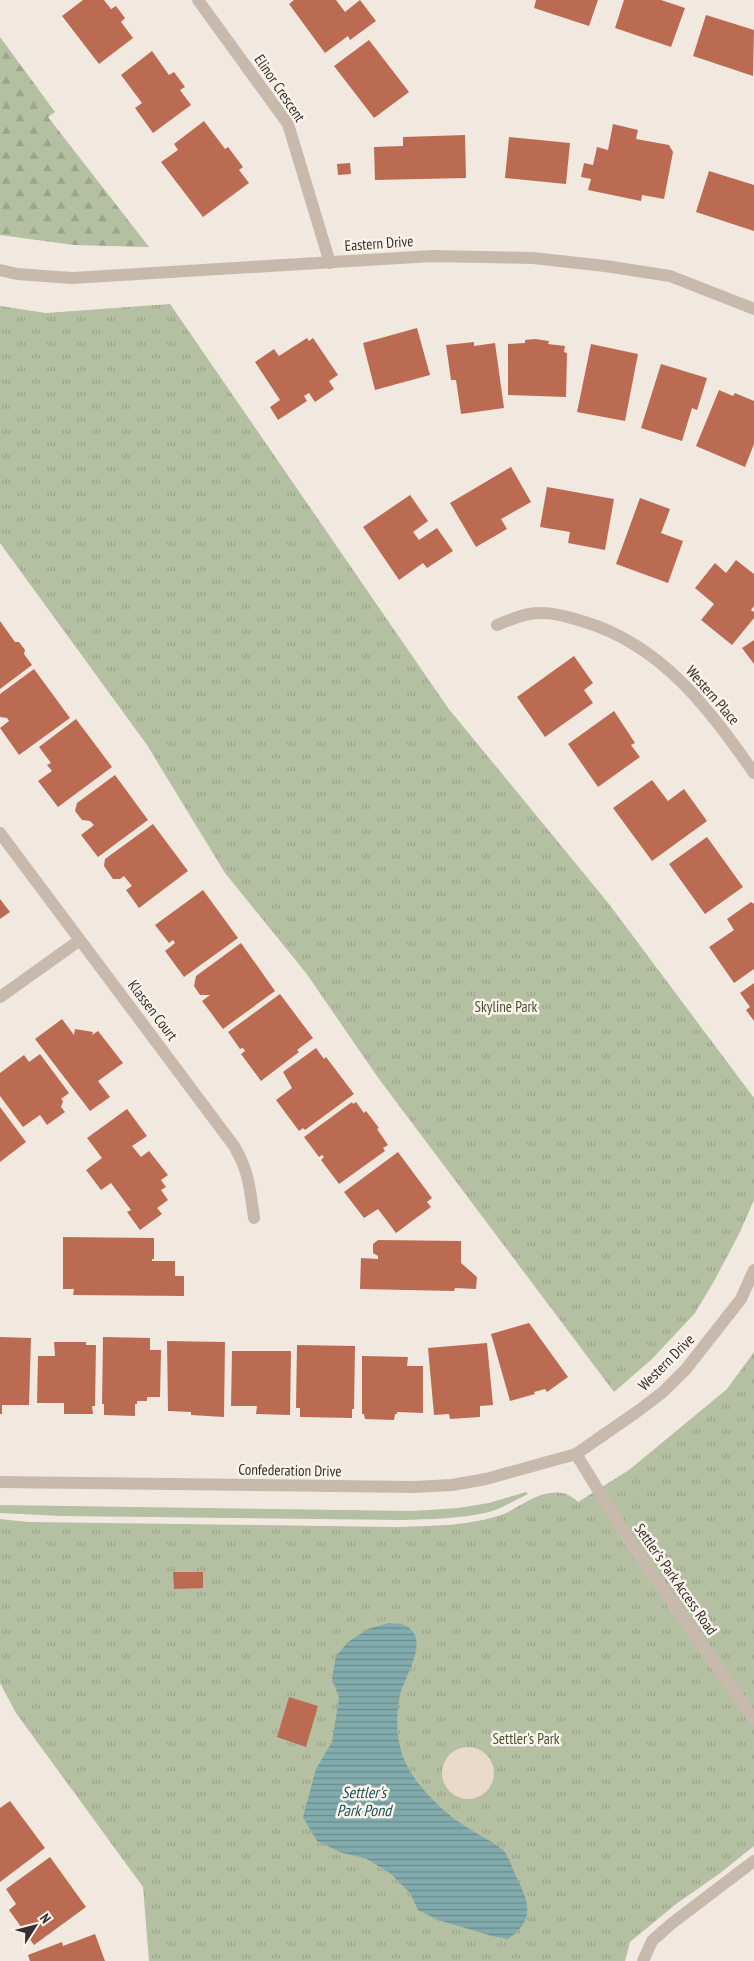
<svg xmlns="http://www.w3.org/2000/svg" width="754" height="1961" font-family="'PT Sans Narrow',sans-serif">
<defs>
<pattern id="forest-firs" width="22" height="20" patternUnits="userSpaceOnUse" patternTransform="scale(1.25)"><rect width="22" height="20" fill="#b5bfa1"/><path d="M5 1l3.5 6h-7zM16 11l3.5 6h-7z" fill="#9ca48b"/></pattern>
<pattern id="park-tufts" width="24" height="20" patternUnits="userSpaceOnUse" patternTransform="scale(1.25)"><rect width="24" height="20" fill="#b5bfa1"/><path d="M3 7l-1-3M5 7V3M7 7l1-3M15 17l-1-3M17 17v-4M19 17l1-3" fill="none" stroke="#9ca48b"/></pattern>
<pattern id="water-rules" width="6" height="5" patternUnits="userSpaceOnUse" patternTransform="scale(1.25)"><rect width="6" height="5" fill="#81abac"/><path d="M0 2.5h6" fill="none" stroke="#6a8c8c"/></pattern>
</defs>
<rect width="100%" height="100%" fill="#f1e9e0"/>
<path fill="#b5bfa1" d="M 526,1492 L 528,1494 C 515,1500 503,1508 489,1512 C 461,1519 430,1519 401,1520 L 62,1516 L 0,1513 L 0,1505 L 413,1511 L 458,1508 L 489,1503 Z"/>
<path fill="url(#forest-firs)" d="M 0,37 L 55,112 L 48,117 L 149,247 L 74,245 L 0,235 Z"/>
<path fill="url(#park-tufts)" d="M 170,304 L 448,708 L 609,904 L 754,1098 L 754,1200 L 739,1234 L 713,1283 L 695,1313 L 652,1359 L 614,1392 L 379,1079 L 306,973 L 225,873 L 147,745 L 0,543 L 0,306 L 46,313 Z
M 754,1352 L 754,1846 L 719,1874 L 676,1904 L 630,1942 L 625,1961 L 149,1961 L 143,1887 L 16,1713 L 0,1683 L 0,1519 L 28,1522 L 397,1527 C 432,1526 468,1526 501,1515 C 517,1509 533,1495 550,1493 C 562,1491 570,1494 578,1502 L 629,1470 L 727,1389 Z"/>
<path fill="#e8d9c8" d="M442 1773a26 26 0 1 1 52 0a26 26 0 1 1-52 0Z"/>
<path fill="url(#water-rules)" d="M 389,1623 C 394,1624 400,1623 404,1625 C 434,1638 401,1680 399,1700 C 395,1729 397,1754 415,1779 C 430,1799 447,1815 468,1828 C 479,1835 493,1842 503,1850 C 508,1855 512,1867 515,1874 C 528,1901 537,1919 508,1939 L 492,1936 L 438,1920 L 418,1910 L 410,1893 L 390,1873 L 365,1858 L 342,1853 L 317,1841 L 303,1817 L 316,1769 L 332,1742 L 339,1698 L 332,1678 L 336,1656 L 348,1642 L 368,1629 Z"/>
<path fill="#bc6b53" d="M 83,0 L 104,0 L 111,9 L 116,6 L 125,18 L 121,22 L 133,38 L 99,64 L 62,16 Z
M 294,0 L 336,0 L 345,12 L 360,0 L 376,21 L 350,40 L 348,36 L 325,53 L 289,4 Z
M 536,0 L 598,0 L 589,26 L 534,8 Z
M 624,0 L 661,0 L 685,8 L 671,47 L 615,28 Z
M 706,15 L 754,30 L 753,76 L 693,56 Z
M 369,40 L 409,92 L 374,118 L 334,66 Z
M 152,51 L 169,75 L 174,72 L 185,87 L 180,90 L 191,105 L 153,133 L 135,108 L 142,103 L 121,75 Z
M 204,121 L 225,149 L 228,147 L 243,167 L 239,170 L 249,183 L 203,217 L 161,162 L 178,150 L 174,144 Z
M 613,124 L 638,130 L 636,139 L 669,145 L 673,152 L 664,199 L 642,195 L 641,201 L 588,190 L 591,179 L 581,177 L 584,163 L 593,165 L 597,147 L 608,150 Z
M 465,135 L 466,178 L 375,180 L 374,147 L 403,146 L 403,137 Z
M 509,137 L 570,143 L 566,184 L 505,178 Z
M 350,163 L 351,174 L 338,175 L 337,164 Z
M 709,171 L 754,185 L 754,231 L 696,212 Z
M 417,328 L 430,375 L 375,390 L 363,343 Z
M 307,338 L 309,341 L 313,338 L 338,375 L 329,381 L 334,389 L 315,402 L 309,393 L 304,396 L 307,401 L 278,420 L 270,407 L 280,400 L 255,362 L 274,349 L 279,356 Z
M 535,339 L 549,341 L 548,344 L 565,346 L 564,352 L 567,353 L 566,397 L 508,395 L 508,344 L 525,343 L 525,340 Z
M 474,342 L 474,346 L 495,343 L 504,408 L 461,414 L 456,380 L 451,380 L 446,345 Z
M 591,344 L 638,354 L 625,421 L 577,412 Z
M 661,364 L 707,378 L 697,410 L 692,408 L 682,441 L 641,428 Z
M 719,390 L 733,396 L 735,393 L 754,401 L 754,444 L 745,467 L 696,446 Z
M 511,467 L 531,502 L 501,519 L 507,529 L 476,547 L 450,503 Z
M 547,487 L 614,499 L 605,550 L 568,543 L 570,532 L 540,527 Z
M 410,495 L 428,521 L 413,532 L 419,540 L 437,528 L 453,551 L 427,568 L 423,563 L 399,580 L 363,527 Z
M 640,498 L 670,509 L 661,533 L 683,541 L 668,583 L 616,564 Z
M 736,560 L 754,574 L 754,606 L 751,610 L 754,612 L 754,618 L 732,645 L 701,620 L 714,604 L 695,588 L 715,563 L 726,573 Z
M 0,621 L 15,642 L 19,642 L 25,650 L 24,654 L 32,665 L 0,689 Z
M 754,640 L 754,664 L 742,648 Z
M 574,656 L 593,683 L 584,690 L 593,703 L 545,737 L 517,697 Z
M 34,669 L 70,718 L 19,755 L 0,728 L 9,721 L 7,718 L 0,717 L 0,694 Z
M 614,711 L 635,743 L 631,745 L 640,757 L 598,787 L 568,744 Z
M 76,719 L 112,767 L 58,807 L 38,781 L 52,771 L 47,765 L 51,763 L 39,747 Z
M 115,775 L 148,820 L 98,857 L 81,835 L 94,825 L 90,821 L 82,820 L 75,811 L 77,803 Z
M 652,780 L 668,801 L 684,789 L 707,821 L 652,861 L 613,808 Z
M 153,824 L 188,871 L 139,908 L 126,890 L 132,886 L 124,876 L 120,879 L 113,879 L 104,866 L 105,859 Z
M 707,837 L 743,887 L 705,914 L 669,864 Z
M 203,890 L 238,938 L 184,977 L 165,951 L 175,943 L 173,940 L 169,943 L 155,925 Z
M 0,899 L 10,912 L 0,919 Z
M 751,902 L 754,904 L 754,969 L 734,983 L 709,947 L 734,930 L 727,919 Z
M 241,943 L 275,991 L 223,1029 L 202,1001 L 210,995 L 200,995 L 194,986 L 196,976 Z
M 754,983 L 754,1021 L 746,1010 L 750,1007 L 740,993 Z
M 280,994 L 313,1038 L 297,1050 L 299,1052 L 261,1081 L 241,1054 L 245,1051 L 243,1048 L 240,1049 L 228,1032 Z
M 62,1019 L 74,1035 L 75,1029 L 93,1032 L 92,1035 L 98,1031 L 123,1063 L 98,1081 L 110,1097 L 90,1111 L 35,1039 Z
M 316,1048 L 324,1059 L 326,1057 L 354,1094 L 305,1130 L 303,1128 L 299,1131 L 276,1100 L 292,1088 L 283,1072 Z
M 40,1054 L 69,1093 L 61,1099 L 63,1101 L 61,1107 L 65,1112 L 47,1125 L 40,1115 L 23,1127 L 0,1096 L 0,1073 L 24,1055 L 29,1062 Z
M 352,1102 L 353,1104 L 356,1102 L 364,1113 L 366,1111 L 379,1128 L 377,1129 L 388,1145 L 383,1148 L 385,1151 L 339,1184 L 321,1160 L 324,1157 L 322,1155 L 319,1157 L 304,1137 Z
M 0,1107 L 26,1142 L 0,1162 Z
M 127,1109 L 147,1136 L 132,1146 L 141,1157 L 149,1151 L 168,1175 L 161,1180 L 166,1187 L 161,1190 L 168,1200 L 157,1208 L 162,1214 L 140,1230 L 127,1212 L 131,1210 L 111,1183 L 101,1190 L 86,1170 L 102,1158 L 87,1138 Z
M 398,1152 L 432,1198 L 427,1202 L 431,1207 L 396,1233 L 378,1209 L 364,1218 L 344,1192 Z
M 63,1237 L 154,1238 L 154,1259 L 152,1259 L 152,1261 L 175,1261 L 175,1276 L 184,1276 L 184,1296 L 73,1295 L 74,1289 L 63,1289 Z
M 378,1240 L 461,1241 L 461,1263 L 477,1277 L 476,1289 L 455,1288 L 454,1291 L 360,1289 L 361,1258 L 378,1259 L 378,1256 L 373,1253 L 373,1244 Z
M 529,1323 L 568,1377 L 547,1392 L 545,1389 L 534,1392 L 535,1394 L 510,1401 L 491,1334 Z
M 0,1337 L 31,1338 L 29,1405 L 2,1405 L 2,1414 L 0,1414 Z
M 103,1337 L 150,1338 L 150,1350 L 161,1350 L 160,1397 L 147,1397 L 147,1401 L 137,1401 L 137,1404 L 135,1404 L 135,1416 L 104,1415 L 104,1404 L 102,1404 Z
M 167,1341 L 225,1342 L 224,1417 L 191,1415 L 191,1412 L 168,1411 Z
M 54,1342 L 86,1342 L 86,1345 L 96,1345 L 95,1406 L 92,1406 L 93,1414 L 64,1414 L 64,1403 L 37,1403 L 38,1356 L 55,1356 Z
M 487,1343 L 493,1405 L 480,1406 L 480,1417 L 450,1419 L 449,1414 L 434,1415 L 428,1348 Z
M 297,1345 L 355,1346 L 354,1409 L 352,1409 L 352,1418 L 300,1417 L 300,1408 L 296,1408 Z
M 232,1351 L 291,1351 L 290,1415 L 256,1414 L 257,1406 L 231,1406 Z
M 362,1356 L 408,1357 L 407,1366 L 423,1366 L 423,1413 L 397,1412 L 397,1414 L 395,1414 L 394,1420 L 365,1419 L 364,1414 L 362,1414 Z
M 173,1572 L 203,1572 L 203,1588 L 174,1589 Z
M 289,1697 L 318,1706 L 306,1747 L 277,1737 Z
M 10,1801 L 45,1848 L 0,1882 L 0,1808 Z
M 50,1857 L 86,1907 L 34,1945 L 9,1910 L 16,1904 L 6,1889 Z
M 95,1934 L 105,1961 L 30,1961 L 28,1955 L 62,1942 L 63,1946 Z"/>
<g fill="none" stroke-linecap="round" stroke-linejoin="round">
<path stroke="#c8b9ad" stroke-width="12" d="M 198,0 L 288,124 L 330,263
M 0,270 L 17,274 L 72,278 L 432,256 L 533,258 L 605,266 L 670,276 L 754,309
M 497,625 C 507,621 518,616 529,614 C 549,611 566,616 585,622 C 663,646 709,709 754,773
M 0,833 L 234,1146 C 249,1171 250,1189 254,1218
M 0,997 L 80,940
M 576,1454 L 632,1545 L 754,1719
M 0,1482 L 413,1487 L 452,1485 L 486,1479 L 576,1454 L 638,1411 L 663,1392 L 686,1369 L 741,1299 L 754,1270
M 643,1961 L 652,1941 L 671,1924 L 754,1861"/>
</g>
<g text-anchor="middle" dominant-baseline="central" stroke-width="5" stroke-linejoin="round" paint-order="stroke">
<g font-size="15" fill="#372f2b" stroke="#f9f3ec">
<text transform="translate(280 88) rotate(56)">Elinor Crescent</text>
<text transform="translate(379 243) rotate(-4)">Eastern Drive</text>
<text transform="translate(713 695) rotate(49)">Western Place</text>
<text transform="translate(153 1010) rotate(53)">Klassen Court</text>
<text transform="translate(666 1362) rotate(-45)">Western Drive</text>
<text transform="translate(290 1470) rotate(1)">Confederation Drive</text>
<text transform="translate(676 1579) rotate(55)">Settler's Park Access Road</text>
</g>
<g font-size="15" fill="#475430" stroke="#f9f3ec">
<text x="506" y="1006">Skyline Park</text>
<text x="526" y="1738">Settler's Park</text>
</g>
<g font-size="16" font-style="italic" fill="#235356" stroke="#f9f3ec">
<text x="364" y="1792">Settler's<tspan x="364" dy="18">Park Pond</tspan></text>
</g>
</g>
<g transform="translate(35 1926) rotate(54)" stroke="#f9f3ec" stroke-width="4" paint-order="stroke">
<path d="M0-4L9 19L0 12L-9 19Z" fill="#372f2b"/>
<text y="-8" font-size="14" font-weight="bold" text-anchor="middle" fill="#372f2b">N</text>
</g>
</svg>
